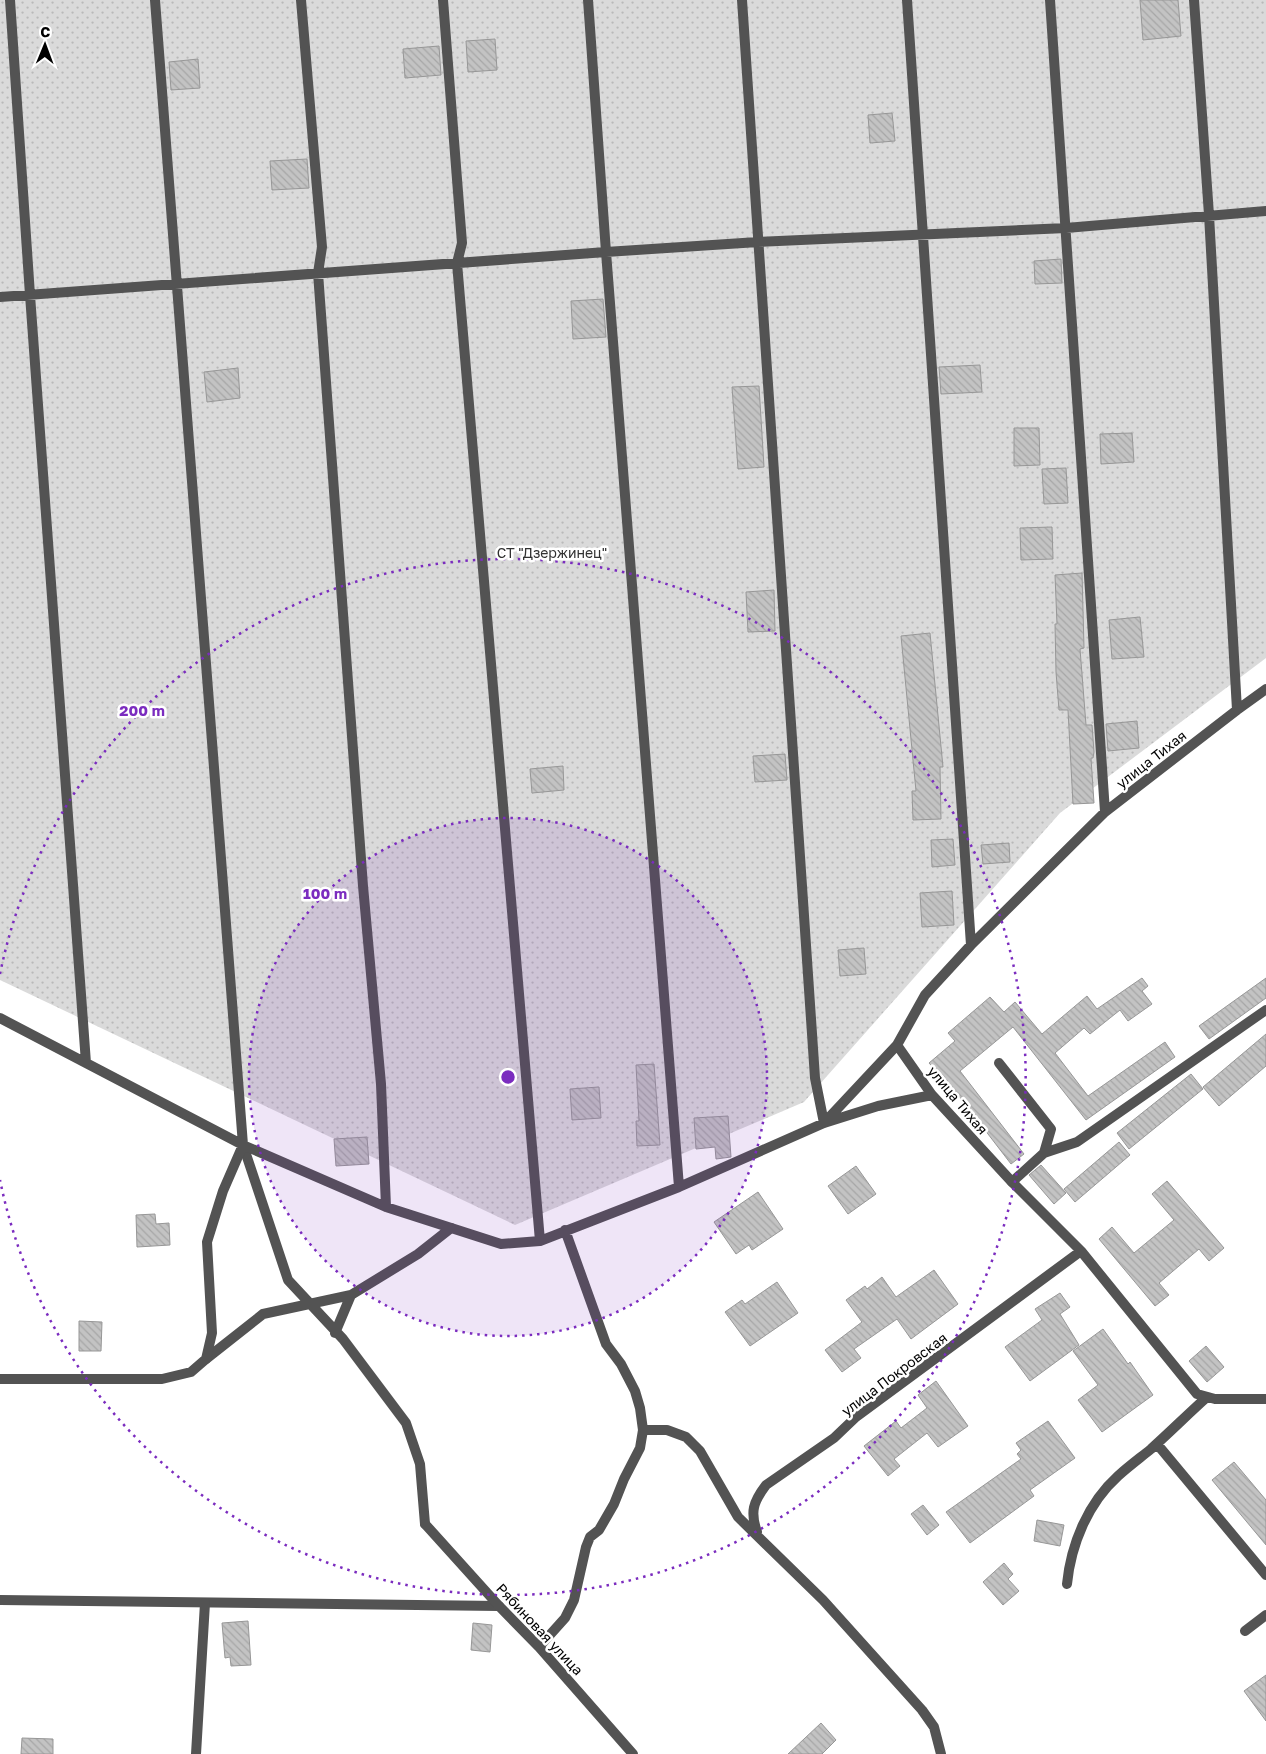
<svg xmlns="http://www.w3.org/2000/svg" width="1266" height="1754" font-family="'Golos Text',sans-serif">
<defs>
<pattern id="garden-dots" width="8" height="8" patternUnits="userSpaceOnUse" patternTransform="scale(1.25)"><rect width="8" height="8" fill="#dadada"/><path d="M2 2h.1M6 6h.1" fill="none" stroke="#b9b9b9" stroke-width="1.8" stroke-linecap="round"/></pattern>
<pattern id="building-back-hatch" width="6" height="6" patternUnits="userSpaceOnUse" patternTransform="scale(1.25)"><rect width="6" height="6" fill="#c3c3c3"/><path d="M-1 5l2 2M0 0l6 6M5-1l2 2" fill="none" stroke="#a6a6a6"/></pattern>
</defs>
<rect width="100%" height="100%" fill="#fff"/>
<path fill="url(#garden-dots)" d="M 0,0 L 1266,0 L 1266,658 L 1060,813 L 804,1102 L 515,1225 L 0,980 Z"/>
<path fill="url(#building-back-hatch)" stroke="#979797" d="M 1140,0 L 1178,0 L 1181,36 L 1143,40 Z
M 495,39 L 497,70 L 468,72 L 466,41 Z
M 439,46 L 441,75 L 405,78 L 403,49 Z
M 198,59 L 200,88 L 171,90 L 169,62 Z
M 892,113 L 895,141 L 870,143 L 868,115 Z
M 307,159 L 309,188 L 272,190 L 270,161 Z
M 1061,259 L 1062,283 L 1035,284 L 1034,261 Z
M 603,299 L 606,337 L 573,339 L 571,301 Z
M 980,365 L 982,392 L 941,394 L 939,367 Z
M 238,368 L 240,398 L 207,402 L 204,372 Z
M 759,386 L 764,467 L 738,469 L 732,387 Z
M 1014,428 L 1039,428 L 1040,465 L 1014,466 Z
M 1132,433 L 1134,462 L 1101,464 L 1100,434 Z
M 1066,468 L 1068,503 L 1044,504 L 1042,469 Z
M 1052,527 L 1053,559 L 1021,560 L 1020,528 Z
M 1082,573 L 1084,648 L 1080,649 L 1086,725 L 1092,725 L 1094,752 L 1093,758 L 1091,758 L 1094,803 L 1073,804 L 1068,710 L 1059,710 L 1056,672 L 1055,624 L 1057,624 L 1055,575 Z
M 774,590 L 775,631 L 748,632 L 746,592 Z
M 1140,617 L 1144,657 L 1112,659 L 1109,620 Z
M 930,633 L 943,767 L 940,767 L 941,819 L 913,820 L 912,791 L 916,791 L 901,636 Z
M 1137,721 L 1139,748 L 1108,751 L 1106,724 Z
M 785,754 L 787,780 L 755,782 L 753,756 Z
M 563,766 L 564,790 L 532,793 L 530,769 Z
M 953,839 L 955,865 L 932,867 L 931,840 Z
M 1009,843 L 1010,862 L 983,864 L 981,845 Z
M 952,891 L 954,925 L 922,927 L 920,893 Z
M 864,948 L 866,974 L 840,976 L 838,950 Z
M 1142,978 L 1148,986 L 1142,991 L 1152,1004 L 1128,1021 L 1120,1010 L 1090,1034 L 1084,1028 L 1055,1053 L 1088,1096 L 1165,1042 L 1175,1057 L 1086,1120 L 1013,1027 L 960,1071 L 1024,1154 L 1011,1164 L 942,1074 L 940,1075 L 929,1063 L 955,1041 L 948,1033 L 990,997 L 1004,1012 L 1015,1002 L 1042,1034 L 1087,996 L 1097,1009 Z
M 1266,978 L 1266,998 L 1209,1039 L 1199,1026 Z
M 1266,1034 L 1266,1066 L 1219,1106 L 1203,1087 Z
M 654,1064 L 660,1145 L 637,1146 L 636,1121 L 639,1121 L 636,1065 Z
M 1191,1074 L 1203,1089 L 1129,1149 L 1117,1133 Z
M 599,1087 L 601,1118 L 572,1120 L 570,1089 Z
M 728,1116 L 731,1157 L 716,1159 L 715,1147 L 696,1149 L 694,1118 Z
M 367,1137 L 369,1164 L 336,1166 L 334,1139 Z
M 1119,1142 L 1130,1155 L 1075,1202 L 1064,1189 Z
M 1041,1165 L 1066,1193 L 1054,1204 L 1029,1175 Z
M 856,1166 L 876,1194 L 848,1214 L 828,1186 Z
M 1167,1181 L 1224,1248 L 1209,1261 L 1199,1249 L 1159,1283 L 1169,1295 L 1155,1306 L 1099,1239 L 1112,1227 L 1134,1253 L 1174,1220 L 1152,1194 Z
M 758,1192 L 783,1229 L 752,1250 L 749,1245 L 736,1254 L 714,1222 Z
M 155,1214 L 156,1224 L 169,1223 L 170,1245 L 137,1247 L 136,1215 Z
M 934,1270 L 958,1304 L 911,1339 L 897,1319 L 854,1349 L 861,1358 L 842,1372 L 825,1350 L 862,1322 L 846,1300 L 865,1286 L 867,1289 L 882,1277 L 896,1297 Z
M 777,1282 L 798,1313 L 750,1346 L 725,1312 L 742,1300 L 745,1304 Z
M 1060,1293 L 1070,1307 L 1060,1314 L 1079,1345 L 1030,1381 L 1005,1347 L 1042,1320 L 1035,1309 Z
M 79,1321 L 102,1322 L 101,1351 L 79,1351 Z
M 1103,1329 L 1128,1364 L 1130,1362 L 1153,1395 L 1102,1432 L 1078,1400 L 1098,1385 L 1073,1351 Z
M 1206,1346 L 1224,1367 L 1207,1382 L 1189,1361 Z
M 936,1381 L 968,1426 L 938,1447 L 927,1433 L 894,1459 L 900,1466 L 888,1476 L 864,1446 L 896,1421 L 901,1428 L 927,1408 L 918,1395 Z
M 1048,1421 L 1075,1458 L 1030,1490 L 1034,1496 L 970,1543 L 946,1512 L 1021,1459 L 1017,1454 L 1021,1450 L 1016,1443 Z
M 1234,1462 L 1266,1500 L 1266,1545 L 1212,1480 Z
M 923,1505 L 939,1525 L 927,1535 L 911,1514 Z
M 1037,1520 L 1064,1525 L 1060,1546 L 1034,1541 Z
M 1004,1563 L 1013,1574 L 1008,1579 L 1019,1591 L 1003,1605 L 983,1582 Z
M 248,1621 L 251,1665 L 231,1666 L 230,1657 L 225,1658 L 222,1623 Z
M 473,1623 L 492,1625 L 490,1652 L 471,1650 Z
M 1266,1675 L 1266,1721 L 1244,1691 Z
M 821,1723 L 836,1740 L 822,1754 L 788,1754 Z
M 22,1738 L 53,1739 L 53,1754 L 21,1754 Z"/>
<g fill="none" stroke-linecap="round" stroke-linejoin="round">
<path stroke="#535353" stroke-width="10" d="M 999,1063 L 1051,1129 L 1044,1153
M 243,1145 L 288,1280 L 343,1339 L 406,1423 L 420,1464 L 425,1524
M 1012,1182 L 1044,1153 L 1077,1142 L 1266,1010
M 335,1333 L 351,1295 L 418,1254 L 451,1228
M 206,1359 L 263,1314 L 351,1295
M 0,1600 L 499,1606"/>
<path stroke="#535353" stroke-width="10" d="M 10,0 L 30,295 L 86,1063
M 301,0 L 322,247 L 318,273 L 363,886 L 381,1084 L 386,1207
M 443,0 L 462,243 L 457,263 L 540,1241
M 588,0 L 606,252 L 679,1187
M 742,0 L 815,1078 L 824,1123 L 897,1045
M 907,0 L 971,945
M 1050,0 L 1105,812
M 1194,0 L 1209,215 L 1237,710
M 0,297 L 606,252 L 758,242 L 1066,228 L 1266,211
M 1266,689 L 1237,710 L 1105,812 L 971,945 L 925,995 L 897,1045 L 932,1095 L 1012,1182 L 1081,1251 L 1197,1394 L 1215,1399 L 1266,1399
M 0,1018 L 243,1145 L 386,1207 L 501,1244 L 540,1241 L 679,1187 L 824,1123 L 878,1106 L 932,1095
M 0,1379 L 162,1379 L 191,1372 L 206,1359 L 212,1333 L 207,1242 L 223,1191 L 243,1145 L 155,0
M 643,1430 L 667,1430 L 686,1437 L 700,1451 L 738,1517 L 823,1600 L 922,1710 L 934,1727 L 941,1754
M 1157,1444 L 1266,1575
M 425,1524 L 499,1606 L 539,1647 L 633,1754
M 757,1532 C 750,1512 753,1502 766,1485 L 834,1438 L 856,1417 L 1081,1251
M 1067,1584 C 1071,1544 1088,1503 1118,1476 C 1129,1466 1140,1458 1151,1449 C 1170,1432 1188,1414 1207,1397
M 1245,1631 L 1266,1615
M 539,1647 L 565,1618 L 574,1600 L 586,1547 L 590,1537 L 599,1530 L 614,1504 L 624,1479 L 640,1448 L 643,1430 L 640,1408 L 635,1391 L 621,1364 L 606,1344 L 565,1230
M 196,1754 L 205,1603"/>
</g>
<circle cx="508" cy="1077" r="259" fill="#7b2cbf" fill-opacity=".12"/>
<g fill="none" stroke="#7b2cbf" stroke-width="2.5" stroke-dasharray="2.5 5">
<circle cx="508" cy="1077" r="259"/>
<path d="M0 974A518 518 0 1 1 0 1180"/>
</g>
<g text-anchor="middle" dominant-baseline="central" stroke-width="5" stroke-linejoin="round" paint-order="stroke">
<g font-size="14" fill="#313131" stroke="#fff">
<text x="552" y="552">СТ "Дзержинец"</text>
</g>
<g font-size="14" fill="#000" stroke="#fff">
<text transform="translate(1151 759) rotate(-38)">улица Тихая</text>
<text transform="translate(958 1100) rotate(50)">улица Тихая</text>
<text transform="translate(894 1374) rotate(-37)">улица Покровская</text>
<text transform="translate(540 1629) rotate(47)">Рябиновая улица</text>
</g>
</g>
<circle cx="508" cy="1077" r="8" fill="#7b2cbf" stroke="#fff" stroke-width="2.5"/>
<g font-size="15" text-anchor="middle" font-weight="bold" fill="#7b2cbf" stroke="#fff" stroke-width="5" stroke-linejoin="round" paint-order="stroke">
<text x="142" y="716">200 m</text>
<text x="325" y="899">100 m</text>
</g>
<g transform="translate(45 45) rotate(1)" stroke="#ffffff" stroke-width="4" paint-order="stroke">
<path d="M0-4L9 19L0 12L-9 19Z" fill="#000000"/>
<text y="-8" font-size="14" font-weight="bold" text-anchor="middle" fill="#000000">С</text>
</g>
</svg>
